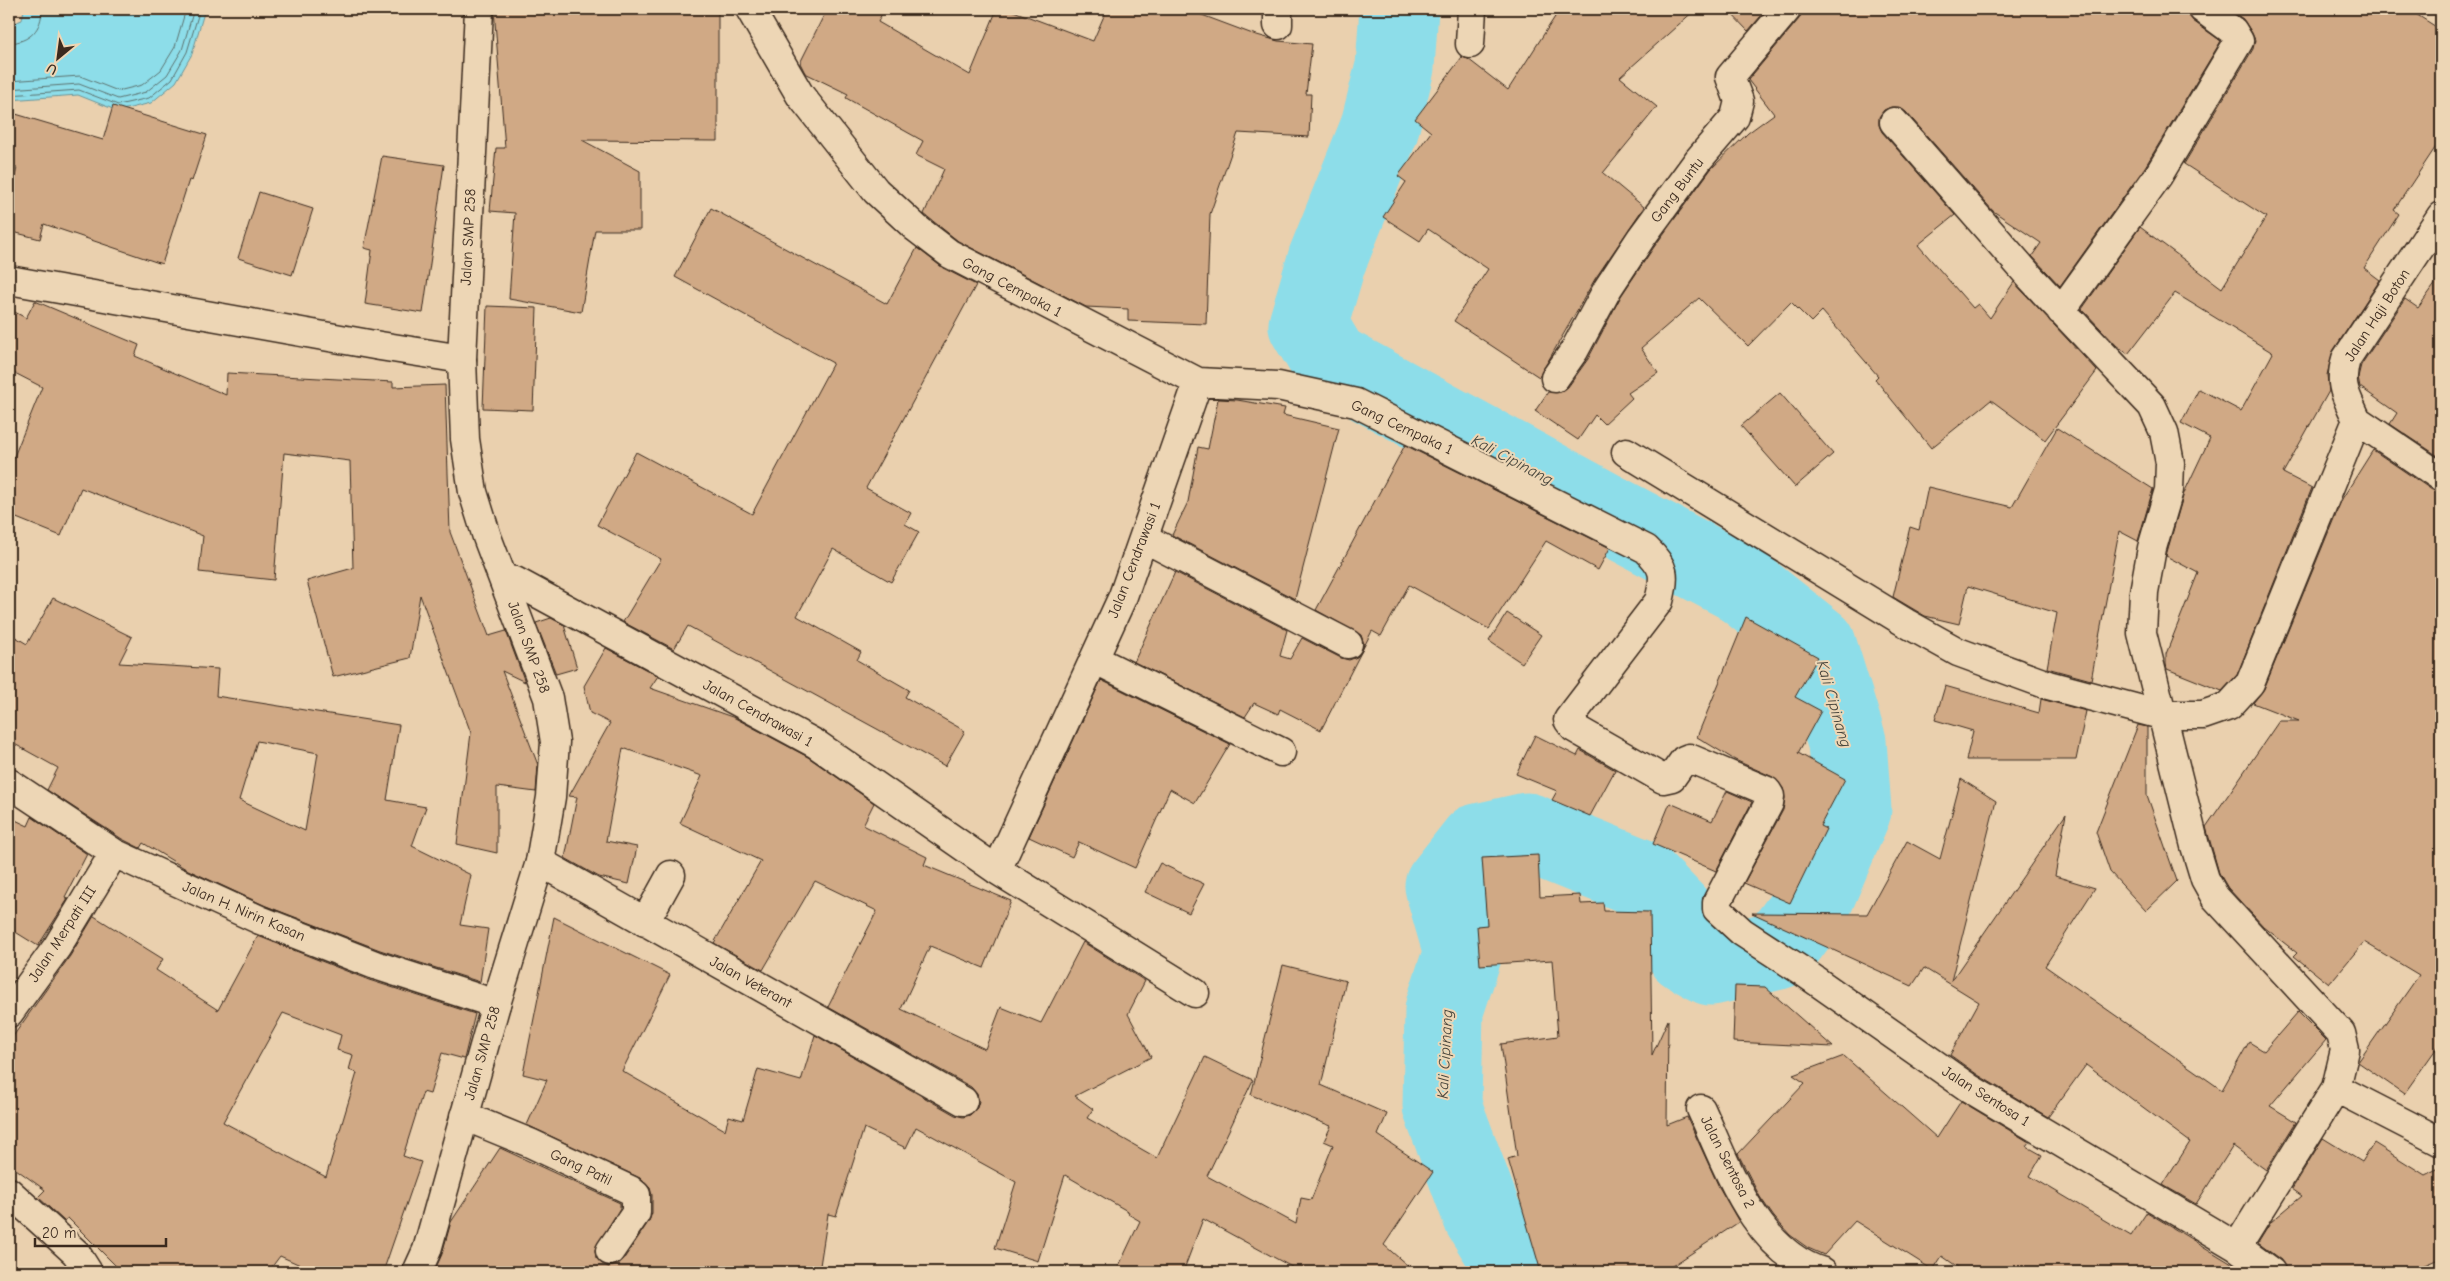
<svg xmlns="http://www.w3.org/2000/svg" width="2450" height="1281" font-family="'Comic Neue',sans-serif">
<rect width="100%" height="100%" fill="#ead0ae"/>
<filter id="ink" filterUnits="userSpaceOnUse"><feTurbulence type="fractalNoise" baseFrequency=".02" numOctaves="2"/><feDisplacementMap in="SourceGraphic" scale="10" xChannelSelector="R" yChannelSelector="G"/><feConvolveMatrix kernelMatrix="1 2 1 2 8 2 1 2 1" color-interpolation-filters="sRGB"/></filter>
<g filter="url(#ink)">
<path fill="#8ddde9" stroke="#6c9598" d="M 24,9 L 205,9 L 192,54 L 176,82 L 151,103 L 118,111 L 78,95 L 9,100 L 9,25 L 22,20 Z"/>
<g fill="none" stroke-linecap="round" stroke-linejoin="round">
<path stroke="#5c726f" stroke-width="1" d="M 9,43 C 30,42 42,29 42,9
M 9,81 L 80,76 L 118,91 L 142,85 L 161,70 L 175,47 L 186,9
M 9,89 L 79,84 L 118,99 L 146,92 L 167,75 L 182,50 L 194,9
M 9,95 L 79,90 L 118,105 L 149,98 L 172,79 L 187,52 L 200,9"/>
<path stroke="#8ddde9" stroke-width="79" d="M 1399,9 L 1395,67 L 1379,130 L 1327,260 L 1308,325 L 1330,362 L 1603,511 L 1739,583 L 1817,645 L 1847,742 L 1852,810 L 1812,904 L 1778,950 L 1711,966 L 1686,952 L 1674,913 L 1640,878 L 1527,832 L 1478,843 L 1444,886 L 1463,952 L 1444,1010 L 1442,1106 L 1483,1217 L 1518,1272"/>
</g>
<path fill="#d0a985" stroke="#3b2a1e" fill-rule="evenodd" d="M 494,9 L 718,9 L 718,141 L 582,140 L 640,171 L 640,230 L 595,230 L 581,312 L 509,299 L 515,213 L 490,211 L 496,148 L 505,148 Z
M 827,9 L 884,9 L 878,22 L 970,75 L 997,9 L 1008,9 L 1093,41 L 1107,9 L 1186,9 L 1250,33 L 1278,41 L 1312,44 L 1306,94 L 1311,94 L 1309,137 L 1238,133 L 1210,214 L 1206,324 L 1128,321 L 1128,309 L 1086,307 L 958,241 L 924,214 L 944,169 L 916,155 L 923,141 L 846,98 L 848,94 L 805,73 L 800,63 Z
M 1560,9 L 1696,9 L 1620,77 L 1657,107 L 1603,173 L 1644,207 L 1595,279 L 1539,377 L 1454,321 L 1488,269 L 1428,229 L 1420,241 L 1383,217 L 1406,182 L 1398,176 L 1431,132 L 1415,119 L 1462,57 L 1468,59 L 1508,90 Z
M 1727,9 L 1767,9 L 1748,31 Z
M 1802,9 L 2188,9 L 2189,16 L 2193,21 L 2221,41 L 2145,167 L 2060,286 L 2032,256 L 2041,243 L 1993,211 L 1906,112 L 1899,107 L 1891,107 L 1884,110 L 1879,117 L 1879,125 L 1882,132 L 1955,215 L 1918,245 L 1973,308 L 1978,304 L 1990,318 L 2014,282 L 2097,371 L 2045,440 L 1991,400 L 1931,448 L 1875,379 L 1878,376 L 1822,311 L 1811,322 L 1791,302 L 1748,346 L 1699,298 L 1641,348 L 1658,373 L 1628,393 L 1632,398 L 1604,424 L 1595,415 L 1578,440 L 1535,411 L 1548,392 L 1561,392 L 1568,387 L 1588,359 L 1621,296 L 1654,247 L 1711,169 L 1748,133 L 1774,114 L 1748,80 L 1799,19 Z
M 2229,9 L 2408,9 L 2441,30 L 2441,139 L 2394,210 L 2399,214 L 2364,268 L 2380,280 L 2333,351 L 2327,375 L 2329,391 L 2283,473 L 2312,488 L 2237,675 L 2222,691 L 2167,669 L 2166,664 L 2166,654 L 2198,573 L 2166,556 L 2167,552 L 2184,493 L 2210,438 L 2181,423 L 2199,389 L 2241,411 L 2273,353 L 2175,293 L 2128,354 L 2117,346 L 2082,309 L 2140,227 L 2222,288 L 2266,217 L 2184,164 L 2253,49 L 2255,40 L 2252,33 L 2243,19 Z
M 113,106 L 207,135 L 192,181 L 189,180 L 162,264 L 44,224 L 40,239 L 9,231 L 9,201 L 17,168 L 9,165 L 9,112 L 103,140 Z
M 382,156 L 444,165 L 423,313 L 365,304 L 372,250 L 364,248 Z
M 259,192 L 313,209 L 292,275 L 238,258 Z
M 711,208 L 887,304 L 917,248 L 943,268 L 976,285 L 866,488 L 911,513 L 905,524 L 919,532 L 891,582 L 833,549 L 797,616 L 861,652 L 857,660 L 909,690 L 905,697 L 965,731 L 945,766 L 688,626 L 674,649 L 623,622 L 661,559 L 597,525 L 636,452 L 752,514 L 833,363 L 675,277 Z
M 2441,276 L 2441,458 L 2390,424 L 2397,413 L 2360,387 L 2358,377 L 2361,365 L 2405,299 L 2418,308 Z
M 35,301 L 139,345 L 135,356 L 226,395 L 227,373 L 393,382 L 393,387 L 445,385 L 450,532 L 489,636 L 506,631 L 525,682 L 502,671 L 538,765 L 536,792 L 497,787 L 497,853 L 457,844 L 471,733 L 420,595 L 410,658 L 333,677 L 307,581 L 353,568 L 350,461 L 284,453 L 274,580 L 199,572 L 203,536 L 81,488 L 61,536 L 9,515 L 9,469 L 42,387 L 9,370 L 9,309 L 26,318 Z
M 487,306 L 537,308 L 533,410 L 483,408 Z
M 1780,393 L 1833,454 L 1795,487 L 1741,426 Z
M 1218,399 L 1237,400 L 1285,408 L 1283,415 L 1339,428 L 1295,599 L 1172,535 L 1188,502 L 1198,447 L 1208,449 Z
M 2057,428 L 2153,489 L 2138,541 L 2119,531 L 2091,680 L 2047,668 L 2057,613 L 1968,586 L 1959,624 L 1925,616 L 1893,597 L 1910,527 L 1919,530 L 1928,487 L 2012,507 Z
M 1405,445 L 1610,548 L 1598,570 L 1546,541 L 1489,629 L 1409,585 L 1381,636 L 1372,631 L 1321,730 L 1280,709 L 1278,714 L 1254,703 L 1245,717 L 1134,662 L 1175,572 L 1287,630 L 1280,656 L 1290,659 L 1302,638 L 1341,658 L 1349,660 L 1357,657 L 1362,651 L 1364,644 L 1361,635 L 1316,610 Z
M 2373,450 L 2432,490 L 2441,492 L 2441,1042 L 2404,1094 L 2358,1062 L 2419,975 L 2364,942 L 2329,984 L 2294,956 L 2297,953 L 2264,927 L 2228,888 L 2219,873 L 2206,827 L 2279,721 L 2299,721 L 2253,703 L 2264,689 L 2342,499 Z
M 53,598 L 132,637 L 119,663 L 218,669 L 216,696 L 399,725 L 387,800 L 426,807 L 412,846 L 471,875 L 460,925 L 488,929 L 480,982 L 380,950 L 266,906 L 186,869 L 143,843 L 140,848 L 122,839 L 47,790 L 58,768 L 9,741 L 9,633 L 27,644 ZM 257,741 L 318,753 L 305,831 L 239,800 Z
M 1507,613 L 1541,635 L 1522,663 L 1489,641 Z
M 1746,617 L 1818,657 L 1795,697 L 1821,711 L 1798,753 L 1845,779 L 1820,826 L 1826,829 L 1790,903 L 1744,883 L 1783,810 L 1785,798 L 1783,788 L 1773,777 L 1735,760 L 1697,737 Z
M 551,618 L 564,625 L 577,668 L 556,674 L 536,623 Z
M 606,648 L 658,676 L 650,688 L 735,718 L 808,757 L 874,803 L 863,825 L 927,857 L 924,865 L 1011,901 L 984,968 L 930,946 L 901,1009 L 985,1049 L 1001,1007 L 1041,1023 L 1083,942 L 1145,981 L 1128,1014 L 1151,1057 L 1075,1096 L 1093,1109 L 1087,1118 L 1157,1158 L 1205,1057 L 1253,1080 L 1207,1176 L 1296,1224 L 1301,1198 L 1311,1200 L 1333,1145 L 1324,1141 L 1331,1126 L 1251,1095 L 1283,965 L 1346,981 L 1321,1085 L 1387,1114 L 1378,1135 L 1433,1172 L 1384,1245 L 1415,1272 L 1301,1272 L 1203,1219 L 1183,1272 L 1116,1272 L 1140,1221 L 1128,1214 L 1129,1212 L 1065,1175 L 1038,1261 L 995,1248 L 1016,1182 L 916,1127 L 906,1148 L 864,1128 L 836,1216 L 828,1214 L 819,1272 L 434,1272 L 442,1254 L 451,1222 L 500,1148 L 620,1203 L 620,1208 L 595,1249 L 596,1258 L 602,1264 L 609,1267 L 617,1265 L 623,1260 L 649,1221 L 652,1213 L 652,1195 L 650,1188 L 640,1178 L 527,1125 L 547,1080 L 523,1074 L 554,917 L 670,975 L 622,1071 L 725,1130 L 729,1116 L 743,1120 L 758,1069 L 801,1081 L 815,1035 L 955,1115 L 963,1117 L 970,1115 L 977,1108 L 979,1101 L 977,1094 L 971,1087 L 828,1007 L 877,911 L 815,881 L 763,970 L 714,943 L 761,861 L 680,823 L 702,776 L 623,748 L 606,841 L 637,847 L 629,884 L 599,877 L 565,858 L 577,797 L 569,796 L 610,723 L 590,713 L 584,686 Z
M 1101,680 L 1230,744 L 1195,803 L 1170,789 L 1135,868 L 1079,842 L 1072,857 L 1029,837 Z
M 1945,686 L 2039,713 L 2041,699 L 2086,711 L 2076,760 L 1966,760 L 1973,731 L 1935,720 Z
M 2138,725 L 2147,727 L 2147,795 L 2177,881 L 2146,911 L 2110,872 L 2096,832 Z
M 1535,735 L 1577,756 L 1580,750 L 1615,770 L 1590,816 L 1552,800 L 1557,791 L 1516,774 Z
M 1961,779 L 1996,801 L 1951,981 L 2066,814 L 2055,876 L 2095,888 L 2045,966 L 2222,1090 L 2249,1042 L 2264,1051 L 2298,1012 L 2326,1040 L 2270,1106 L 2296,1122 L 2266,1170 L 2233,1146 L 2196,1204 L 2163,1185 L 2190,1142 L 2086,1065 L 2048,1117 L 1978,1075 L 1950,1055 L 1979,1002 L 1924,968 L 1912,986 L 1752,913 L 1867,914 L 1907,841 L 1940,859 Z
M 1727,791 L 1752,802 L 1716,871 L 1653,844 L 1670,803 L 1712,821 Z
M 9,817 L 28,826 L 32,817 L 87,854 L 65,897 L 68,899 L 38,946 L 9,928 Z
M 1538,855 L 1540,897 L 1580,895 L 1581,904 L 1603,903 L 1604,911 L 1650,912 L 1652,1055 L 1668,1020 L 1667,1125 L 1687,1117 L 1719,1187 L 1739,1222 L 1663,1272 L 1541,1272 L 1508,1159 L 1517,1156 L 1501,1044 L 1558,1036 L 1552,960 L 1480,965 L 1477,926 L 1487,925 L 1482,858 Z
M 1160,863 L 1204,884 L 1189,913 L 1145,892 Z
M 94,916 L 163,959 L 156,970 L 218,1010 L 258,936 L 369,980 L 475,1014 L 464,1059 L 442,1053 L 430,1094 L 423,1092 L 403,1156 L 421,1162 L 383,1272 L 316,1272 L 280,1256 L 268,1272 L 122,1272 L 68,1218 L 64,1221 L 38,1197 L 45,1190 L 9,1164 L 9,1042 L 70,956 ZM 283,1013 L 341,1035 L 337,1050 L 353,1055 L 349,1070 L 357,1073 L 326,1177 L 223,1122 Z
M 1735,986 L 1765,987 L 1833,1047 L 1733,1042 Z
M 1844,1056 L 1937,1138 L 1961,1101 L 2029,1142 L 2026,1146 L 2042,1155 L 2030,1176 L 2131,1236 L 2147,1212 L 2245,1272 L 1965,1272 L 1942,1256 L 1933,1270 L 1855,1221 L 1824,1255 L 1808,1248 L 1790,1235 L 1774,1217 L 1760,1197 L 1738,1154 L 1805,1083 L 1793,1075 Z
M 2323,1138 L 2362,1162 L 2374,1143 L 2425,1175 L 2441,1167 L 2441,1258 L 2408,1272 L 2286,1272 L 2281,1260 L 2258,1243 L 2271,1222 L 2302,1196 L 2292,1189 Z"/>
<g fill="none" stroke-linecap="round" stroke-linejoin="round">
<g stroke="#3b2a1e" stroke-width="31">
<path id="minor" d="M 750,9 L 800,95 L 876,191 L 916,228 L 950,254 L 1198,382 L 1278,386 L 1356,403 L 1646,549 C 1665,567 1666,575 1659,601 L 1568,720 L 1574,728 L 1663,779 L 1672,777 L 1684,760 L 1689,758 L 1767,791 L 1770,796 L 1769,803 L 1717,902 L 1717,909 L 1742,932 L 1802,971 L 1969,1088 L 2237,1247 L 2271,1272
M 1278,9 L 1278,25
M 1470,44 L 1472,9
M 1894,122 L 2030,277 L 2152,406 L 2164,432 L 2170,463 L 2169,490 L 2152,548 L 2144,592 L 2142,633 L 2195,846 L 2205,879 L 2215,897 L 2341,1033 L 2345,1050 L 2336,1088 L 2237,1247
M 9,280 L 380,346 L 462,359
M 2061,311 L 2158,176 L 2239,41 L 2233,31 L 2203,9
M 1555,378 L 1574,351 L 1608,288 L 1641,238 L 1699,159 L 1735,117 L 1739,101 L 1730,77 L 1787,9
M 2357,420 C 2346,395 2338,386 2346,359 L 2441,216
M 2357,420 L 2441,477
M 1626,452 L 1906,623 L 1958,652 L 2048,685 L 2161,715 L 2203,715 L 2229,706 L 2250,683 L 2357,420
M 1144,538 L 1348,644
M 505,580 L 515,581 L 816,744 L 997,870 L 1195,993
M 1094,659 L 1281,752
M 9,783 L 114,853 L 260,920 L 375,965 L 496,1004
M 540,862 L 963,1101
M 997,870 L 1123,596 L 1198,382
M 645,922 L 671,875
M 9,1013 L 57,947 L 114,853
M 2336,1088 L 2441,1142
M 1701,1109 C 1727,1166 1756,1253 1823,1272
M 464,1116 L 530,1143 L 630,1190 L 636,1195 L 636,1213 L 610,1251
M 9,1192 L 76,1253 L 88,1272"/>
</g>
<g stroke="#3b2a1e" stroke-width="31">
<path id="tertiary" d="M 417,1272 L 427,1250 L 496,1004 L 540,862 L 551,797 L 555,742 L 548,698 L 487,537 L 473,492 L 465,439 L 462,359 L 479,9"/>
</g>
<use href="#minor" stroke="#edd6b5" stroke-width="28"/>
<use href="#tertiary" stroke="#edd6b5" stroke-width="28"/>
</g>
</g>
<g text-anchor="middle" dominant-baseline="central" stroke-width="4" stroke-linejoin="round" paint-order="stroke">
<g font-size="15" fill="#3b2a1e" stroke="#edd6b5">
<text transform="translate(1677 190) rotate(-53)">Gang Buntu</text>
<text transform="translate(468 237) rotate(-87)">Jalan SMP 258</text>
<text transform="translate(1012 287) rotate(28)">Gang Cempaka 1</text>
<text transform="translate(2377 315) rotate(-57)">Jalan Haji Boton</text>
<text transform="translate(1402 427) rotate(25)">Gang Cempaka 1</text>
<text transform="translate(1134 560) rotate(-69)">Jalan Cendrawasi 1</text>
<text transform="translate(529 647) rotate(70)">Jalan SMP 258</text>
<text transform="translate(758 713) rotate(29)">Jalan Cendrawasi 1</text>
<text transform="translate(244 911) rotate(23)">Jalan H. Nirin Kasan</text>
<text transform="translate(62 934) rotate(-57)">Jalan Merpati III</text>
<text transform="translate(751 982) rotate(29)">Jalan Veterant</text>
<text transform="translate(482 1053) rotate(-74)">Jalan SMP 258</text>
<text transform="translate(1986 1096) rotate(32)">Jalan Sentosa 1</text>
<text transform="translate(1728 1162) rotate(63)">Jalan Sentosa 2</text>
<text transform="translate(581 1167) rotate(25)">Gang Patil</text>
</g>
<g font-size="16" font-style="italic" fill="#47453c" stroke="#edd6b5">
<text transform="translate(1512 460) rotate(28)">Kali Cipinang</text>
<text transform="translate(1834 704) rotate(74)">Kali Cipinang</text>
<text transform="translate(1445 1054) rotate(-87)">Kali Cipinang</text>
</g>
</g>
<rect width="2450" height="1281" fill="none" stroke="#edd6b5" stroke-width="30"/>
<rect x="15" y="15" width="2420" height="1251" fill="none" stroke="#3b2a1e" stroke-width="2" filter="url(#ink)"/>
<g transform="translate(58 58) rotate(209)" stroke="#edd6b5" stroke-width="4" paint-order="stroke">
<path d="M0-4L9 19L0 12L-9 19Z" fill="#3b2a1e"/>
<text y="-8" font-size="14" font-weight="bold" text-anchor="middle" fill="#3b2a1e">U</text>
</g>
<path d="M35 1238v8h131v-8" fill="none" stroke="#3b2a1e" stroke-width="2.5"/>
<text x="42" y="1238" font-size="15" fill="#3b2a1e" stroke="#edd6b5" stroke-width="4" paint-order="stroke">20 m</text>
</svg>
